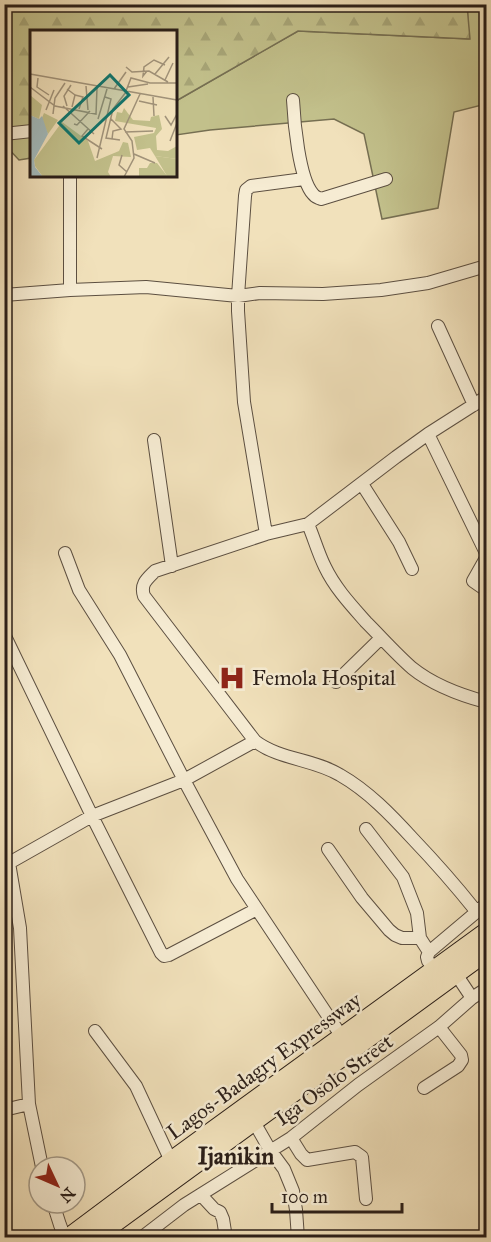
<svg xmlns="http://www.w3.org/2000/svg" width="491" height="1242" font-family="'IM FELL Great Primer',serif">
<defs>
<pattern id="forest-firs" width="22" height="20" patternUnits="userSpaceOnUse" patternTransform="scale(1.5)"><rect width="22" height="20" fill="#c2c08b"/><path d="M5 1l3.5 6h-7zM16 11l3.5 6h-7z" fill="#a7a577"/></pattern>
</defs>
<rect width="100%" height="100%" fill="#f1e1bb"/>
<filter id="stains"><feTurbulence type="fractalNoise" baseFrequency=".00333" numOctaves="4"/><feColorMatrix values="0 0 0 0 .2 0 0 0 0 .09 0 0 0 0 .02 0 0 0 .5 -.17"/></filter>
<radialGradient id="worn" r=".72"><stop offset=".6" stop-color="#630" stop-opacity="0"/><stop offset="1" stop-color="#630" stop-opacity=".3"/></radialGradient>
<path fill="#c2c08b" stroke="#766f52" stroke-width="1.5" d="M 467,5 L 486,5 L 486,104 L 454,112 L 438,208 L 382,219 L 364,134 L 334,119 L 210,130 L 176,135 L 176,101 L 298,31 L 469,39 Z
M 4,130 L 31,135 L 31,158 L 19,160 L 5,145 Z"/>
<path fill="url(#forest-firs)" stroke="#766f52" stroke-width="1.5" d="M 4,5 L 467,5 L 470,39 L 298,31 L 176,101 L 176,32 L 32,32 L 31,135 L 5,130 Z"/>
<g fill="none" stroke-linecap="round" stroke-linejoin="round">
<g stroke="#5c4f41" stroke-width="14">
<path id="minor" d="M 293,100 C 294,121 299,179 313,194 C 315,197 317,197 321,199 L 386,179
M 4,134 L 32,131
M 70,290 L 70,176
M 4,295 L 70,290 L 146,287 L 238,296 L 260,293 L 323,294 L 381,290 L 428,283 L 486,266
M 438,326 L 474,405
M 428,434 L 486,553
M 154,440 L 172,566
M 362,484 L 399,542 L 412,569
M 308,524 C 314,538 318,553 325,567 C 335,588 351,605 366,622 C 381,637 396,654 412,668 C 433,685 460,695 486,702
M 266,534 L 244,402 L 238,311 L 238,296 L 245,196 L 246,190 L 251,186 L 304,179
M 65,553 L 79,590 L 120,655 L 184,780 L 237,879 L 342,1037
M 486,558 L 473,581 L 486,590
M 4,634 L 92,816 L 161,953 L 164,956 L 169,955 L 257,909
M 336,682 L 381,638
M 366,829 L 403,877 L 417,913 L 420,938 L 429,952
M 328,849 L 362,898 L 389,930 L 395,935 L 402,938 L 420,938
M 4,855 L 9,863 L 20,928 L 29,1104 L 42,1167
M 9,863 L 92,816 L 184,780 L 255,741
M 476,911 C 456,886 435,862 413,839 C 391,815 368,791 340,775 C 314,759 280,760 255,741 L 144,596 C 140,584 147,579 155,571 L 266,534 L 308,524 L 396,457 L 428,434 L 486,397
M 435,969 L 428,961 L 427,957 L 429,952 L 486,904
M 456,974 L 472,998
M 95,1031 L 136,1086 L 171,1161
M 424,1088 L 458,1066 L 462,1060 L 461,1055 L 439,1027
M 4,1110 L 29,1104
M 254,1122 L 270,1150 L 284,1169 L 293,1191 L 296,1210 L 298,1238
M 291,1138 L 301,1154 L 307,1160 L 355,1152 L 362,1157 L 366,1199
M 201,1195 L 214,1209 L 220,1212 L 223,1219 L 226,1238
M 53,1203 L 60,1225 L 65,1238
M 141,1238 L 184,1205 L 291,1138 L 358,1085 L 439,1027 L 472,998 L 486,989"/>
</g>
<g stroke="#2a1e18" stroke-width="20">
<path id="highway" d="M 68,1238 L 171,1161 L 486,932
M 94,1238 L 486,952"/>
</g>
<use href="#minor" stroke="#f6ecd3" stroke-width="12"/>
<use href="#highway" stroke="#f1e1bb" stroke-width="18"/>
</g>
<defs>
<g id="hospital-bare" transform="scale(2.07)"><path d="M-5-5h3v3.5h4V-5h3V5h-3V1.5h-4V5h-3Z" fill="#8f2418" stroke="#f6ecd3" stroke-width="2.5" paint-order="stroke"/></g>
</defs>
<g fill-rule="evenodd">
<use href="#hospital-bare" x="232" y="678"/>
</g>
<g text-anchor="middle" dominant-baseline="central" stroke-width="5" stroke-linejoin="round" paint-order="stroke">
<g font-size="21" fill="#2a1e18" stroke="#f6ecd3" text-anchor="start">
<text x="252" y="678">Femola Hospital</text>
</g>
<g font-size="21" fill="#2a1e18" stroke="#f6ecd3">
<text transform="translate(264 1066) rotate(-36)">Lagos-Badagry Expressway</text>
<text transform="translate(334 1080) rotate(-36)">Iga Osolo Street</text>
</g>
<g font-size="24" font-weight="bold" fill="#2a1e18" stroke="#f6ecd3">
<text x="236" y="1156">Ijanikin</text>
</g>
</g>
<g transform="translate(30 30)">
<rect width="147" height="147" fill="#f1e1bb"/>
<path d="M 94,78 L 103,90 L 120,91 L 121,87 L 129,85 L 132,99 L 85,91 L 87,82 L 92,83 ZM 125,126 L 147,129 L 147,147 L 137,146 Z" fill="#c2c08b"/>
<path d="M 0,65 L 12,75 L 9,89 L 0,85 ZM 14,83 L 28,90 L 18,104 L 11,90 ZM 32,92 L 58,111 L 65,131 L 89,121 L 93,112 L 98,113 L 101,127 L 83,126 L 78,142 L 81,147 L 13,147 L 5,136 L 4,130 ZM 127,96 L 132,99 L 126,106 L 127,120 L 138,121 L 147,116 L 147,129 L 125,126 L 120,118 L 107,120 L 104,107 L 124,103 ZM 120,133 L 127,133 L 138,147 L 109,147 L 109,138 L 117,138 Z" fill="#c2c08b"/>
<path d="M 0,85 L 9,89 L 12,86 L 18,104 L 4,130 L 5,137 L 13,147 L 0,147 Z" fill="#a2babc"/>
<path fill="none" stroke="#a1937a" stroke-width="1.5" d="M 96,37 L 102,42 L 119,41 L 138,52M 117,41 L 113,46 L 114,37 L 124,30 L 135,35M 0,44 L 147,70M 125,44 L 139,27M 8,48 L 7,57 L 19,65M 135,50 L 143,33M 56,56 L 58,80M 0,57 L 25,76 L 66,84 L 67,58M 98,57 L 118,54M 37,59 L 45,65 L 42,77M 84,59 L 96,42M 96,61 L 101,48 L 120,53 L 147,53M 45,65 L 53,67 L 49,79M 123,67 L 124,86M 109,71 L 127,75M 33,76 L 64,104M 37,76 L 34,66 L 41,55M 16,80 L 24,60M 23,84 L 25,68 L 35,53M 135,86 L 141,95 L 147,84M 68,89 L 77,59M 81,89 L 91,99 L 83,101 L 82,109M 44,94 L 47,95 L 60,81M 58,99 L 52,106 L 72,119M 95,102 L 123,101M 90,110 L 76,108 L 83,79 L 96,62M 140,111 L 147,93M 104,124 L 125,133M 92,125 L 89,135 L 97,142M 67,128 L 81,69 L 75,67M 94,147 L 104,128 L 102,111 L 94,99 L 110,64"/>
<path fill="#0f766e" fill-opacity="0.15" stroke="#0f766e" stroke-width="3" d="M 80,45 L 99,65 L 49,113 L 29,93 Z"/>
<rect width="147" height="147" fill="none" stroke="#2a1e18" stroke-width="3"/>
</g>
<rect width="491" height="1242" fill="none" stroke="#f1e1bb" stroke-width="24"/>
<rect x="6" y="6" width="479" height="1230" fill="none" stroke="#2a1e18" stroke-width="3"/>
<rect x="12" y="12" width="467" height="1218" fill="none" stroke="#2a1e18" stroke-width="1.5"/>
<g transform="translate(57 1185) rotate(134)"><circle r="28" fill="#f6ecd3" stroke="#a49a88" stroke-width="1.5"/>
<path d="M0-4.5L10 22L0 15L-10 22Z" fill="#8f2418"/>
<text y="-9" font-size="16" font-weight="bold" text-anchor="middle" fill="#2a1e18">N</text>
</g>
<path d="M272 1203v9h130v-9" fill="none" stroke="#2a1e18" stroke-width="3"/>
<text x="281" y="1203" font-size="18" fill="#2a1e18" stroke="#f6ecd3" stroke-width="4.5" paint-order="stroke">100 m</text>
<rect width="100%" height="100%" filter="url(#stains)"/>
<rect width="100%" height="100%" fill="url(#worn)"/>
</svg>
